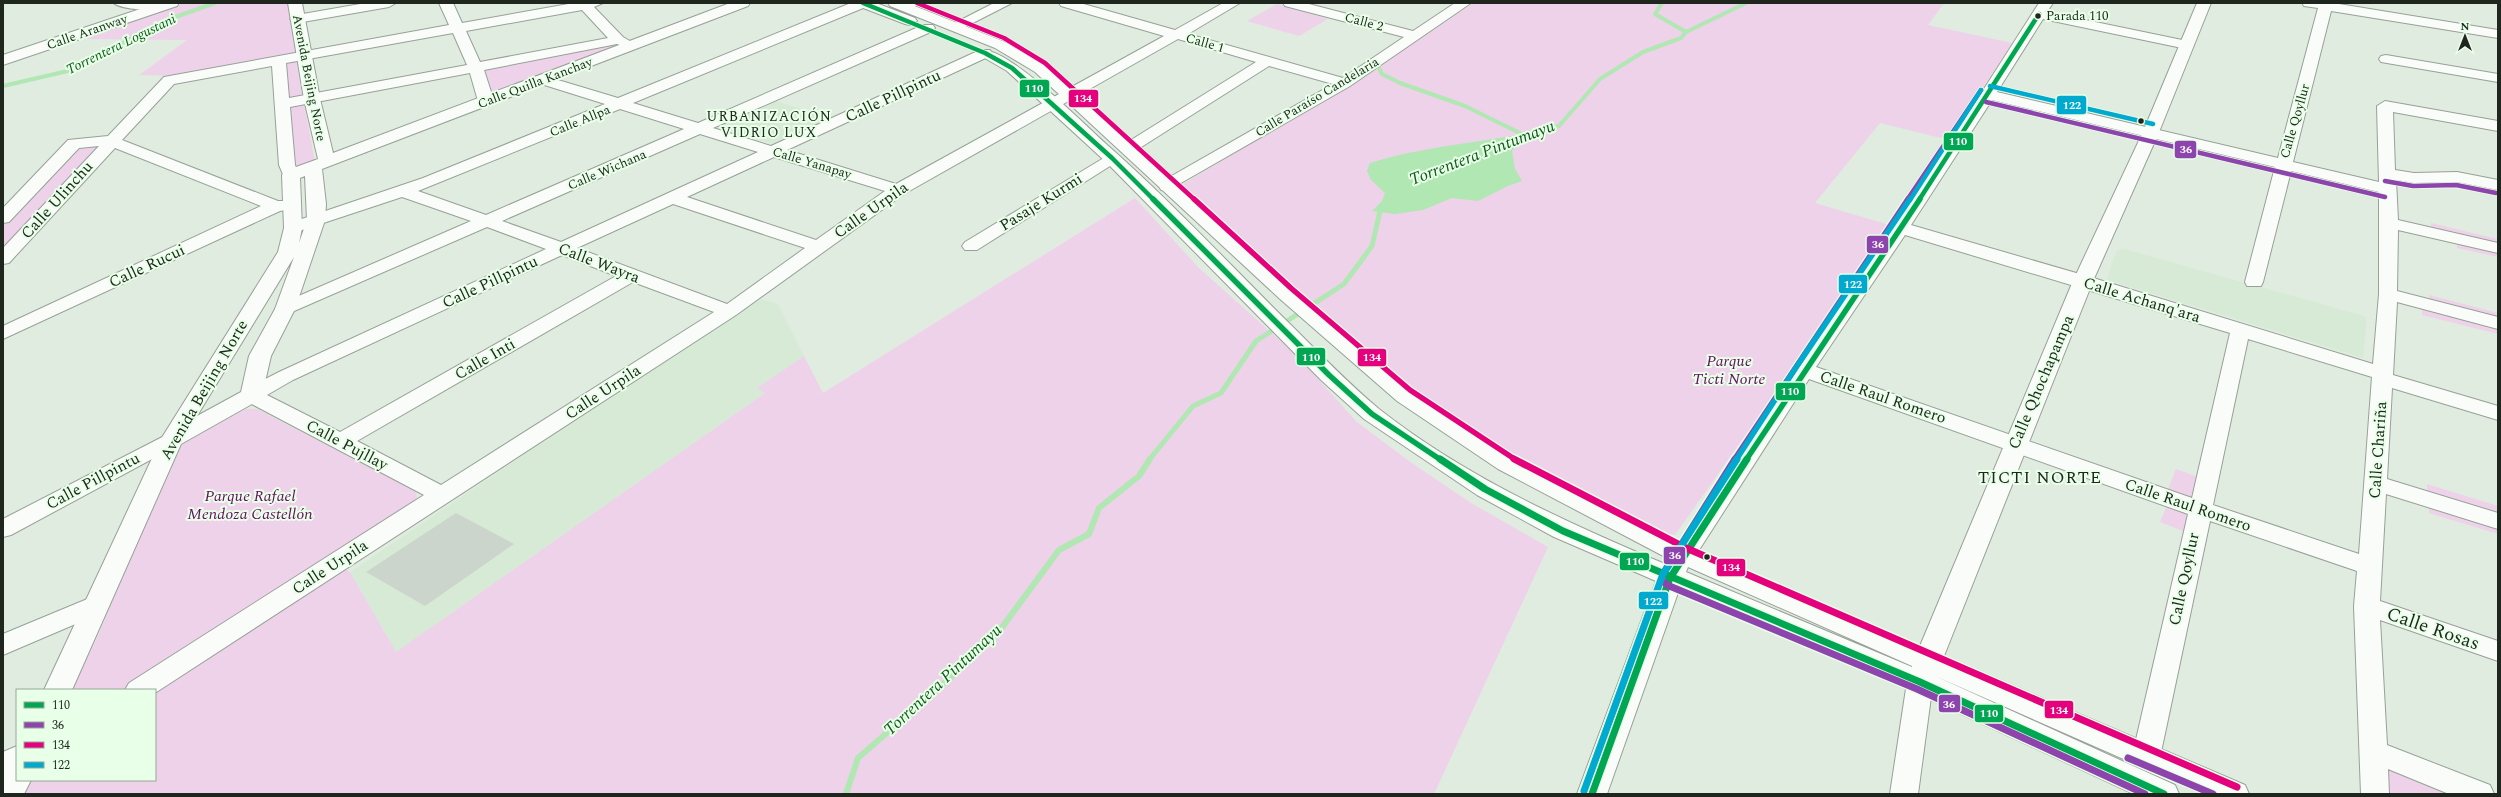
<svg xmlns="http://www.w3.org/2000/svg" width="2501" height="797" font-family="Spectral,serif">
<rect width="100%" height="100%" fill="#e0ece0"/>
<path fill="#d6ead6" d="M 775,101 L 833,118 L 775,144 L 717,129 L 720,125 Z
M 2124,249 L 2361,315 L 2367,318 L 2363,358 L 2108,280 L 2107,278 L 2117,250 Z
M 761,299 L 778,304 L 804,356 L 758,388 L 766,392 L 396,652 L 350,572 L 675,353 Z"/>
<path fill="#eed2e9" d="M 185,3 L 288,3 L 296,56 L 184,76 L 139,75 L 187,40 L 83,39 Z
M 1474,3 L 1944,3 L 1928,25 L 2012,43 L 1949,140 L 1880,123 L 1815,203 L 1893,226 L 1675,535 L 1666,534 C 1606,506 1543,479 1486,442 C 1374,370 1280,275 1183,184 L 1350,85 Z
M 1277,4 L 1328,19 L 1299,36 L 1247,21 Z
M 612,44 L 614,46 L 613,49 L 495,92 L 491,90 L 484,72 L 484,70 Z
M 296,61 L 315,162 L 296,170 L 284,63 Z
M 88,146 L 97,147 L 3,252 L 3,225 L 73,151 Z
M 1135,198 L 1198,267 L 1295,354 L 1357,422 L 1409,461 L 1471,503 L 1548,547 L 1434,794 L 23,794 L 29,780 L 155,780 L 155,691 L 345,569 L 350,572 L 396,652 L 765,393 L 757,388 L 804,356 L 823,393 Z
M 2431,223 L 2498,239 L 2498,244 L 2431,228 Z
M 2457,243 L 2498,252 L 2498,257 L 2457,248 Z
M 2429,295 L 2498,313 L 2498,319 L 2429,301 Z
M 2422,308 L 2498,328 L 2498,334 L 2422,315 Z
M 246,409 L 257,409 L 411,489 L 416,493 L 417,499 L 414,504 L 197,645 L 124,690 L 71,690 L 96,640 L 175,453 L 184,442 Z
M 2176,469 L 2198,477 L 2190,498 L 2168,489 Z
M 2427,484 L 2498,506 L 2498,514 L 2427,493 Z
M 2169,501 L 2191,509 L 2183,531 L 2160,522 Z
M 2429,505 L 2498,527 L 2498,534 L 2429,513 Z
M 2389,766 L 2463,794 L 2384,794 L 2385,769 Z"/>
<path fill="#b0e7b2" d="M 1524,135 L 1512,151 L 1515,169 L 1522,181 L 1508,186 L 1478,201 L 1452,198 L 1423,210 L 1395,214 L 1372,211 L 1382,201 L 1385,193 L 1371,180 L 1367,171 L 1370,163 C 1402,153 1433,148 1466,143 C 1486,141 1504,136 1524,135 Z"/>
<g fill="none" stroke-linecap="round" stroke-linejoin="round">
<path stroke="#b0e7b2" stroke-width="4" d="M 1662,3 L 1655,14 L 1686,32
M 1378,66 L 1382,74 L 1400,83 L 1465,106 L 1524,135
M 3,86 L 72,70 L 164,21 L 215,3
M 1519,137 L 1559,126 L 1600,79 L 1643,52 L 1681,38 L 1686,32 L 1746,3"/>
<path stroke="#b0e7b2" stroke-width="5" d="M 1149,460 L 1193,406 L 1221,393 L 1256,341 L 1344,284 L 1372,246 L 1380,211 L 1384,206"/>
<path stroke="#b0e7b2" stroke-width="6" d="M 846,794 L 858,758 L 949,679 L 1003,626 L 1059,550 L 1089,534 L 1099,508 L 1139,476 L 1150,459"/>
</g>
<path fill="#ccd5cc" d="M 456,513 L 514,544 L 425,606 L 366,572 Z"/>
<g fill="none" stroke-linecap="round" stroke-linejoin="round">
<g stroke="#97a197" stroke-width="2">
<path id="street" d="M 114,3 L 160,3 L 167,7 C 162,13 119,9 114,3 Z
M 366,3 L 396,3 L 389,7 L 297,23 L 290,19 L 297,15 Z
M 439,3 L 453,3 L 462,23 L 574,3 L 603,3 L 594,7 L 623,37 L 635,44 L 628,48 L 617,44 L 484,70 L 494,101 L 486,106 L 478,101 L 470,73 L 290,107 L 295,165 L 299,175 L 297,179 L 285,179 L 279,165 L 272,66 L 174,84 L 122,140 L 278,201 L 290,201 L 293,205 L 290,209 L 280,211 L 3,339 L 3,326 L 261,206 L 115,148 L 9,263 L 3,264 L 3,248 L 99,146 L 79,148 L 9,222 L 3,223 L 3,208 L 68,140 L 108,136 L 164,77 L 449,25 ZM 582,10 L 608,38 L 480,62 L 466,31 ZM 453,33 L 467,65 L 289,98 L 286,63 Z
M 851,3 L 870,3 L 868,6 L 633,103 L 698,123 L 923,25 L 933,25 L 935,28 L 933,31 L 713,128 L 771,146 L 980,50 L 990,50 L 992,53 L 990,56 L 787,150 L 896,184 L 1164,36 L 1061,6 L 1059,3 L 1080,3 L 1175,30 L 1223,3 L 1240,3 L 1188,34 L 1343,78 L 1404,37 L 1285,6 L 1283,3 L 1305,3 L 1413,31 L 1455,3 L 1471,3 L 1350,86 L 1167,191 L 1161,190 L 1159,186 L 1161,182 L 1333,84 L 1269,66 L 1135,151 L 1123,151 L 1121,148 L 1123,145 L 1256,62 L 1178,39 L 904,194 L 736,315 L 155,693 L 155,690 L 125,690 L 129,683 L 424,495 L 244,400 L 241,395 L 244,390 L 279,372 L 546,249 L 487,227 L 285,315 L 278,313 L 275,309 L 278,305 L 471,221 L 402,197 L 293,233 L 287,232 L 284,228 L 287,224 L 423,178 L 605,104 L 538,83 L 536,80 L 538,77 L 548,77 L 618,98 ZM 620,109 L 684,129 L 486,215 L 418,191 ZM 700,134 L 758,152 L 561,242 L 502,221 ZM 774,157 L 885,191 L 816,240 L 687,197 ZM 673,204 L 805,248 L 727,304 L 577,248 ZM 562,255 L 616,276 L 340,432 L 267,395 L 293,380 ZM 633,282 L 714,312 L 441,485 L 357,441 Z
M 903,3 L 922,3 L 905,11 L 898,7 Z
M 994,3 L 1012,3 L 961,29 L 956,30 L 949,26 Z
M 2039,3 L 2053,3 L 2047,12 L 2187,41 L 2194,45 L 2187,49 L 2043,19 L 1997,92 L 2278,158 L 2318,8 L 2304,6 L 2302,3 L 2333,3 L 2498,30 L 2498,38 L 2331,11 L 2293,162 L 2379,182 L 2377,106 L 2385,101 L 2498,121 L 2498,131 L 2393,112 L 2395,170 L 2414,173 L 2457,172 L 2498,180 L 2498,190 L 2457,182 L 2414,183 L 2396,180 L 2398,220 L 2498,243 L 2498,253 L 2398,230 L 2397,291 L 2498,317 L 2498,329 L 2397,302 L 2393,375 L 2498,406 L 2498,420 L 2392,388 L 2387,479 L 2498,513 L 2498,529 L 2386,494 L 2380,601 L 2498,641 L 2498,661 L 2380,620 L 2387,745 L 2490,785 L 2494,794 L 2449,794 L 2388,769 L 2389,794 L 2361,794 L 2354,606 L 2357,571 L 2210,521 L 2160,757 L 2156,765 L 2146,769 L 2136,765 L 2132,757 L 2188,514 L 1809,379 L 1692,561 L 1683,564 L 1674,561 L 1671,555 L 1794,370 L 1934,167 ZM 1992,100 L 2275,167 L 2245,282 L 2247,286 L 2261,286 L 2263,282 L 2291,171 L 2379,192 L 2379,294 L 2373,364 L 2090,277 L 1911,225 ZM 1905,235 L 2230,333 L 2192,498 L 1816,367 ZM 2248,339 L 2372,377 L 2359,554 L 2213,505 Z
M 2386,55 L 2498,74 L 2498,82 L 2381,62 L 2379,59 L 2381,56 Z
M 1112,153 L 1120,158 L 1118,161 L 977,250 L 965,250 L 962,246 L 965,242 Z
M 172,432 L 180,434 L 183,439 L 180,444 L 11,535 L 3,537 L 3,519 Z
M 97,595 L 106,597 L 110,604 L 106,611 L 3,655 L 3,634 Z
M 1920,672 L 1929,675 L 1933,682 L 1918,794 L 1890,794 L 1907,682 L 1911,675 Z
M 17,746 L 17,770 L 3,776 L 3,752 Z"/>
</g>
<g stroke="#97a197" stroke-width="2">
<path id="secondary" d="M 158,3 L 179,3 L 177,6 L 3,65 L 3,55 Z
M 288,3 L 302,3 L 320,99 L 333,153 L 730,3 L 750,3 L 748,6 L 322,169 L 326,204 L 325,220 L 295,309 L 271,356 L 262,395 L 259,400 L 181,444 L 72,690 L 44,690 L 161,439 L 278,252 L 284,228 L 282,175 L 285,171 L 318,159 L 304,99 ZM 305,176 L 307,220 L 299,243 L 302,228 L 300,178 ZM 294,257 L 275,309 L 249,356 L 241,392 L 197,416 Z
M 856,3 L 876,3 L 915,18 L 917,21 L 910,25 L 905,24 L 858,6 Z
M 888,3 L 907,3 L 1005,42 L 1045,66 L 1294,291 L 1413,391 L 1514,459 L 1692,549 L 1920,646 L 2073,281 L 2143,132 L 2197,3 L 2211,3 L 2159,132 L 2093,281 L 1944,656 L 2245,785 L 2249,794 L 2203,794 L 1935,676 L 2175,785 L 2179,794 L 2134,794 L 1910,690 L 1679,590 L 1607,794 L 1577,794 L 1656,581 L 1554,537 L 1477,495 L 1364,419 L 1321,380 L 1106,162 L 1007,71 L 983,57 L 981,54 L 983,51 C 1005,45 1085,125 1105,143 C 1171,201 1232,267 1294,328 C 1322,356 1349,384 1379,409 C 1464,476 1565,522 1665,564 L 1669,559 L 1498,469 L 1397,401 L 1280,299 L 1035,72 L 995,48 L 890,6 ZM 1688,567 L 1912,666 L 1912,667 L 1686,572 Z
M 17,766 L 17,780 L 31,780 L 24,794 L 3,794 L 3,776 L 6,769 Z"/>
</g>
<use href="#street" fill="#fafcfa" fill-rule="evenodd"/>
<use href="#secondary" fill="#fafcfa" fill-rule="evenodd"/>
<g stroke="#e8ffe8" stroke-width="6">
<path id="bus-1-far2" d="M 863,3 L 985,53 L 1012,68 L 1112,158 L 1154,200
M 1919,200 L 2039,14"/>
</g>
<g stroke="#e8ffe8" stroke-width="8">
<path id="bus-1-far1" d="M 1153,199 L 1329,375 L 1372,414 L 1441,460
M 1746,460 L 1920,199"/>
</g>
<g stroke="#e8ffe8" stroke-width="10">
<path id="bus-1" d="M 1440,459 L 1485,489 L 1563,531 L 1920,682 L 2164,794
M 1592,794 L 1670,578 L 1747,459"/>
</g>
<g stroke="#e8ffe8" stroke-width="6">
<path id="bus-2-far2" d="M 1986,102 L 2385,197
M 2385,181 L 2413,186 L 2456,185 L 2496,193
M 1907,200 L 1981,90"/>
</g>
<g stroke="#e8ffe8" stroke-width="8">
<path id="bus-2-far1" d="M 1734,460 L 1908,199"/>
</g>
<g stroke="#e8ffe8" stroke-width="10">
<path id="bus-2" d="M 1735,459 L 1663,574 L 1662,580 L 1667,585 L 1917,689 L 2145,794
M 2128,758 L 2213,794"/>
</g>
<g stroke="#e8ffe8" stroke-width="6">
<path id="bus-3-far2" d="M 917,3 L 1004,38 L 1045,63 L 1195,200"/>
</g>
<g stroke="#e8ffe8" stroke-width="8">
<path id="bus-3-far1" d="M 1194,199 L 1292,289 L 1410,390 L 1516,460"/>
</g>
<g stroke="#e8ffe8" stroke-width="10">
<path id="bus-3" d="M 1514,459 L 1686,548 L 2237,787"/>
</g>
<g stroke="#e8ffe8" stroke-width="6">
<path id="bus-4-far2" d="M 1990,86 L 2153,124
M 1910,200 L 1981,90"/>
</g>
<g stroke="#e8ffe8" stroke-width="8">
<path id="bus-4-far1" d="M 1736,460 L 1797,366 L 1910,199"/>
</g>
<g stroke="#e8ffe8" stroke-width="10">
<path id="bus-4" d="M 1584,791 L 1663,574 L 1737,459"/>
</g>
<use href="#bus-1-far2" stroke="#00a651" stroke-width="4.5"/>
<use href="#bus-1-far1" stroke="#00a651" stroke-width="5.5"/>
<use href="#bus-1" stroke="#00a651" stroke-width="7"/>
<use href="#bus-2-far2" stroke="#8e44ad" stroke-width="4.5"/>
<use href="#bus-2-far1" stroke="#8e44ad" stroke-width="5.5"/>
<use href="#bus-2" stroke="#8e44ad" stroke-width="7"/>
<use href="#bus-3-far2" stroke="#e5007d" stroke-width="4.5"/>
<use href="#bus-3-far1" stroke="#e5007d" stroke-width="5.5"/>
<use href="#bus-3" stroke="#e5007d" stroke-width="7"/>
<use href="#bus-4-far2" stroke="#00a9ce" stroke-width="4.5"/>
<use href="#bus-4-far1" stroke="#00a9ce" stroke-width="5.5"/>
<use href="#bus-4" stroke="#00a9ce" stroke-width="7"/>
</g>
<g fill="#1e261e" stroke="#e8ffe8" stroke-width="1.5">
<circle cx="2038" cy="16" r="3.5"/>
<circle cx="2141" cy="121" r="3.5"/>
<circle cx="1707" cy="557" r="3.5"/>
</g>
<g text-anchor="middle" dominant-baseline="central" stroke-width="4" stroke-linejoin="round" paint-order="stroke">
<g font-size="13" fill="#1e261e" stroke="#e8ffe8" text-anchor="start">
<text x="2046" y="16">Parada 110</text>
</g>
<g font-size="13" fill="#1e261e" stroke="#e8ffe8">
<text transform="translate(1364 22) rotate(15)">Calle 2</text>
<text transform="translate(87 32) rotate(-19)">Calle Aranway</text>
<text transform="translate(1205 43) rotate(16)">Calle 1</text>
<text transform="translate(309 78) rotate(79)">Avenida Beijing Norte</text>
<text transform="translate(535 83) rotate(-21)">Calle Quilla Kanchay</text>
<text transform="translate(1317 97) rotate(-31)">Calle Paraíso Candelaria</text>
<text transform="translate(580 121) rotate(-22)">Calle Allpa</text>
<text transform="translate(2295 121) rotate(-74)">Calle Qoyllur</text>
<text transform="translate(812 163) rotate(17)">Calle Yanapay</text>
<text transform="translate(607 170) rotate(-23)">Calle Wichana</text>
</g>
<g font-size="14" font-style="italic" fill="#0d5a19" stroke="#e8ffe8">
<text transform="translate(121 44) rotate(-26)">Torrentera Logustani</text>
</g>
<g font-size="14" letter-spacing="1" fill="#1e261e" stroke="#e8ffe8">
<text x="769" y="116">URBANIZACIÓN<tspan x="769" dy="16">VIDRIO LUX</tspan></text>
</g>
<g font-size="16" fill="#1e261e" stroke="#e8ffe8">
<text transform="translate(893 96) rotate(-25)">Calle Pillpintu</text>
<text transform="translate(57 200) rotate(-48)">Calle Ulinchu</text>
<text transform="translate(1041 202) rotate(-32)">Pasaje Kurmi</text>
<text transform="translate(871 210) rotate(-35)">Calle Urpila</text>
<text transform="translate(599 263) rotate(21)">Calle Wayra</text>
<text transform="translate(147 266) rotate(-25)">Calle Rucui</text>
<text transform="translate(490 282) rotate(-25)">Calle Pillpintu</text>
<text transform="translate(2142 300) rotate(17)">Calle Achanq'ara</text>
<text transform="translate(485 359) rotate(-30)">Calle Inti</text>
<text transform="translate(2041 382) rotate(-67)">Calle Qhochapampa</text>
<text transform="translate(204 390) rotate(-60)">Avenida Beijing Norte</text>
<text transform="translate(603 392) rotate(-33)">Calle Urpila</text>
<text transform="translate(1883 397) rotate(19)">Calle Raul Romero</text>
<text transform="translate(347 445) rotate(28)">Calle Pujllay</text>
<text transform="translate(2378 450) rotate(-86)">Calle Chariña</text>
<text transform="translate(93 481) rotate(-28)">Calle Pillpintu</text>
<text transform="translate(2188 505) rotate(19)">Calle Raul Romero</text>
<text transform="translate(330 567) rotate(-33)">Calle Urpila</text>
<text transform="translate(2184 579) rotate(-78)">Calle Qoyllur</text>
</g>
<g font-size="16" font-style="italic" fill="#670d60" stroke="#e8ffe8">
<text x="1729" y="361">Parque<tspan x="1729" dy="18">Ticti Norte</tspan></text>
<text x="250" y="496">Parque Rafael<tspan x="250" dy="18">Mendoza Castellón</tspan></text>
</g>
<g font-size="17" font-style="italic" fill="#0d5a19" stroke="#e8ffe8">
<text transform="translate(1482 153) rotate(-21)">Torrentera Pintumayu</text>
<text transform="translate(943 680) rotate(-43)">Torrentera Pintumayu</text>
</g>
<g font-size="17" letter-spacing="1" fill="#1e261e" stroke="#e8ffe8">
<text x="2040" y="478">TICTI NORTE</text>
</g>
<g font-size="19" fill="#1e261e" stroke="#e8ffe8">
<text transform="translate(2433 629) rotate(19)">Calle Rosas</text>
</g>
</g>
<g stroke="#e8ffe8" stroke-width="1.5">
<rect x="1019" y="79" width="31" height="19" rx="4" fill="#00a651"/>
<rect x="1068" y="89" width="31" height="19" rx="4" fill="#e5007d"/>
<rect x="2056" y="95" width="31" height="20" rx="4" fill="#00a9ce"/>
<rect x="1943" y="132" width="31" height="19" rx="4" fill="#00a651"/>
<rect x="2174" y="140" width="23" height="19" rx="4" fill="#8e44ad"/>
<rect x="1866" y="235" width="23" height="19" rx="4" fill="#8e44ad"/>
<rect x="1838" y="274" width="30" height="20" rx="4" fill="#00a9ce"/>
<rect x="1296" y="347" width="30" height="19" rx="4" fill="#00a651"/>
<rect x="1357" y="348" width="30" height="19" rx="4" fill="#e5007d"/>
<rect x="1775" y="382" width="31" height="19" rx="4" fill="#00a651"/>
<rect x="1663" y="546" width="23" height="19" rx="4" fill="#8e44ad"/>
<rect x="1619" y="552" width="31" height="19" rx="4" fill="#00a651"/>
<rect x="1716" y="558" width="30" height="19" rx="4" fill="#e5007d"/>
<rect x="1638" y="591" width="31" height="19" rx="4" fill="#00a9ce"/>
<rect x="1938" y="694" width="23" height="19" rx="4" fill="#8e44ad"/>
<rect x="2044" y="700" width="30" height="19" rx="4" fill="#e5007d"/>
<rect x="1974" y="704" width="30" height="19" rx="4" fill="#00a651"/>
</g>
<g font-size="11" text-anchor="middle" font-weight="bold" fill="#fff">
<text x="1034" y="92">110</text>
<text x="1083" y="102">134</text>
<text x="2072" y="109">122</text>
<text x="1958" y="145">110</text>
<text x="2186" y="153">36</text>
<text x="1878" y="248">36</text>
<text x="1853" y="288">122</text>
<text x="1311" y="361">110</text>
<text x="1372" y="361">134</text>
<text x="1790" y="395">110</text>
<text x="1675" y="559">36</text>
<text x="1635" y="565">110</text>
<text x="1731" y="571">134</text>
<text x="1653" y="605">122</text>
<text x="1949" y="708">36</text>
<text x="2059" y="714">134</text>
<text x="1989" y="717">110</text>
</g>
<rect width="2501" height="797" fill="none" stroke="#1e261e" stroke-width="8"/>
<rect x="16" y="689" width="140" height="92" fill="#e8ffe8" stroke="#97a897"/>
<rect x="24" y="702" width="20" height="6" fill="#00a651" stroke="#97a897"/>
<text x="52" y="709" font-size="12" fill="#1e261e">110</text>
<rect x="24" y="722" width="20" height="6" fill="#8e44ad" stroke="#97a897"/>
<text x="52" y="729" font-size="12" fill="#1e261e">36</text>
<rect x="24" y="742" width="20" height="6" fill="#e5007d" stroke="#97a897"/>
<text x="52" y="749" font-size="12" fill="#1e261e">134</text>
<rect x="24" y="762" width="20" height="6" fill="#00a9ce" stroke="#97a897"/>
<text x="52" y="769" font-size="12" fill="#1e261e">122</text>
<g transform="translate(2465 36)" stroke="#e8ffe8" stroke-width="3" paint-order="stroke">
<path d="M0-3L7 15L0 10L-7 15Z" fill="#1e261e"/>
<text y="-6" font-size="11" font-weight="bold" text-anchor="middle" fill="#1e261e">N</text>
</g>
</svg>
